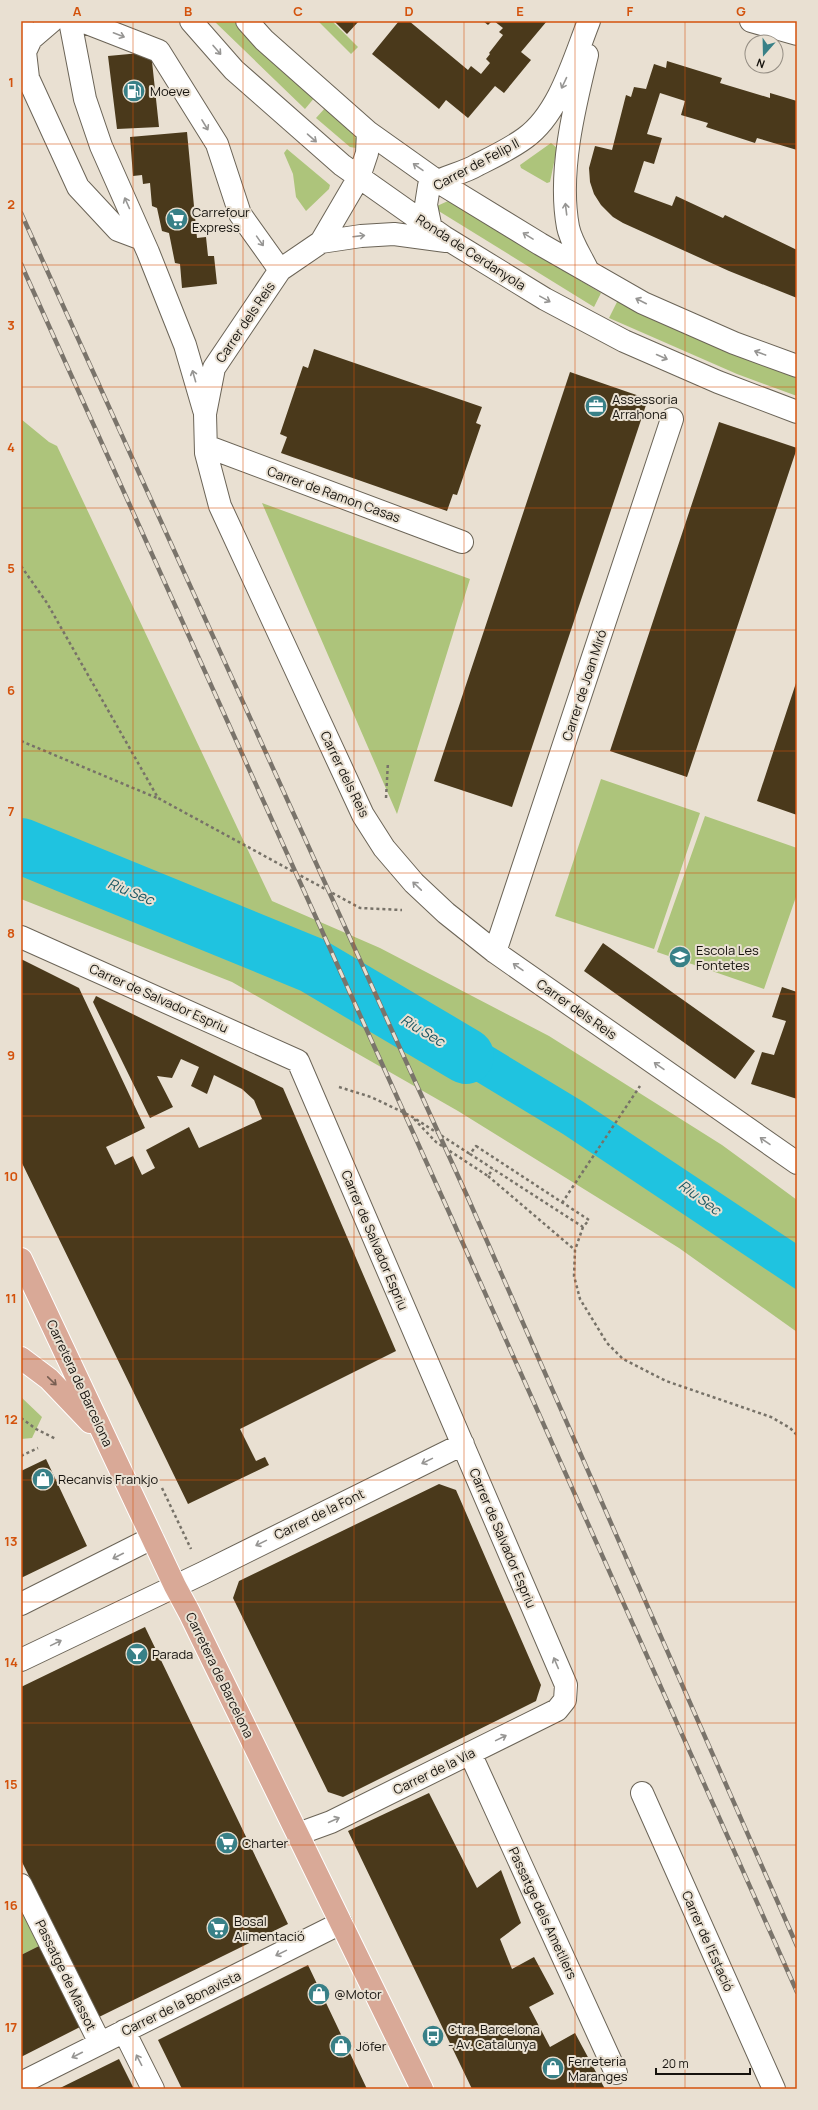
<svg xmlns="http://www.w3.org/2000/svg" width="818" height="2110" font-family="Manrope,sans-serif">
<rect width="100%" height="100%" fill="#e9e0d2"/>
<path fill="#adc47b" d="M 214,21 L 235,21 L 315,97 L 305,109 Z
M 318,21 L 332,21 L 358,47 L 351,54 Z
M 326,107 L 360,136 L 356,148 L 350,147 L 316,118 Z
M 551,143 L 557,148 L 550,182 L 547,183 L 521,168 L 520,165 Z
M 287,149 L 330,185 L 329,189 L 306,211 L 296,197 L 293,174 L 284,153 Z
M 448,201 L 601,293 L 594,307 L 437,210 L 437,206 Z
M 618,300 L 797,378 L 797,396 L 737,374 L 609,318 Z
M 21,419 L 49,442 L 57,446 L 272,901 L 380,948 L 549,1036 L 722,1145 L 797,1200 L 797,1332 L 679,1248 L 458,1111 L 232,982 L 21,899 Z
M 262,503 L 470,579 L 397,814 Z
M 601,779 L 700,813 L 654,949 L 555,916 Z
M 705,816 L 797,848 L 797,894 L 764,989 L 657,952 Z
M 21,1397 L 42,1417 L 32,1438 L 21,1439 Z
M 21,1909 L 39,1946 L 21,1955 Z"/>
<path fill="#1fc3e0" d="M 384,981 L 582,1101 L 797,1244 L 797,1290 L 563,1134 L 409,1041 Z"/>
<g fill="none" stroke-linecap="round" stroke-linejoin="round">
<path stroke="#1fc3e0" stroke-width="56" d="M 21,846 L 312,965 L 466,1056"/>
</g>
<path fill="#4a391b" d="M 334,21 L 359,21 L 347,34 Z
M 399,21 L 409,21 L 468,70 L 471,66 L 481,74 L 490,63 L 486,59 L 490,54 L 489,53 L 503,35 L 499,32 L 503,28 L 494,21 L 547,21 L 521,52 L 531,60 L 504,93 L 495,86 L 468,118 L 446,100 L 439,109 L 372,54 Z
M 483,21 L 492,21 L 488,25 Z
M 151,52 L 159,127 L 117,129 L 108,56 Z
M 667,61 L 722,78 L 720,83 L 770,98 L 770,93 L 797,101 L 797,150 L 757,138 L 755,143 L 706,127 L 708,123 L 681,115 L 685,101 L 660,93 L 647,134 L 662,138 L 654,164 L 644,161 L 634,192 L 672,206 L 676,196 L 723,218 L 725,215 L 797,250 L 797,298 L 729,271 L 623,223 L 613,217 L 601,205 L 594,194 L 590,182 L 589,168 L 595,146 L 612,150 L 626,95 L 631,97 L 634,87 L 646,89 L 654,64 L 666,68 Z
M 187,132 L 197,238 L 206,237 L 208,256 L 214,256 L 217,284 L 182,288 L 180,264 L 175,263 L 169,233 L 162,231 L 157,208 L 152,206 L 150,183 L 143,184 L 142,175 L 133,176 L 130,137 Z
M 314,349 L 482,407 L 476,423 L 481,425 L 457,495 L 453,494 L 447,511 L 281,453 L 287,437 L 280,434 L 303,366 L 308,368 Z
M 570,372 L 648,399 L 512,807 L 434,781 Z
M 719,422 L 797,448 L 687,777 L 610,751 Z
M 797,680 L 797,815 L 757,801 Z
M 603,943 L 755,1051 L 735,1079 L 584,971 Z
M 21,959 L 79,988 L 145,1128 L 106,1147 L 115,1165 L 133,1156 L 142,1175 L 155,1168 L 146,1150 L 189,1127 L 199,1148 L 262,1119 L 254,1100 L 242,1089 L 214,1075 L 207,1094 L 191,1086 L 199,1067 L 181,1059 L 172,1078 L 157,1076 L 173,1107 L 150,1118 L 93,1002 L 96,996 L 283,1088 L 396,1351 L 240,1429 L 256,1461 L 265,1457 L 269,1465 L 188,1504 L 21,1161 Z
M 782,987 L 797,992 L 797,1099 L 751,1084 L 762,1052 L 774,1055 L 786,1021 L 772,1017 Z
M 46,1459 L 87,1546 L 21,1578 L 21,1471 Z
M 439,1484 L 456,1490 L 541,1685 L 536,1701 L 343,1797 L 328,1792 L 233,1598 L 239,1581 Z
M 145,1627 L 288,1924 L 99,2017 L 21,1860 L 21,1687 Z
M 429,1793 L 477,1888 L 501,1870 L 521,1923 L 500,1939 L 512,1969 L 534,1957 L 554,1994 L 529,2007 L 550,2047 L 575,2033 L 605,2089 L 472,2089 L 348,1831 Z
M 39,1946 L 80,2027 L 21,2057 L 21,1955 Z
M 308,1965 L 367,2089 L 182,2089 L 158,2040 Z
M 119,2059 L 134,2089 L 58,2089 Z"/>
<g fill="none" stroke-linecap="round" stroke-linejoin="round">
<g stroke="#6b6457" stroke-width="24">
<path id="minor" d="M 52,21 L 31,39 L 25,52 L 28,78 L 78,187 L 118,230 L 142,239
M 70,21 L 85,99 L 101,146 L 148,252 L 185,345 L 204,410
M 82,21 L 159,51 L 217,144 L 240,214 L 280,270
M 191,21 L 234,70 L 342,165 L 444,237 L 545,299 L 624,341 L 718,382 L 797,412
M 247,21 L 264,40 L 368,132 L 437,181 L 540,244 L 643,303 L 734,343 L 797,366
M 751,21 L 797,34
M 21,26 L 22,21
M 587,55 C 574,108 558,173 568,227 C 571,242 582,258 588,271
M 368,132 L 367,153 L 359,177 L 321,242 L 280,270 L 214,368 L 205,414 L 206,453 L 220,506 L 363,815 L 384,848 L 414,883 L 446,913 L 495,952 L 797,1163
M 431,229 L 426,205 L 429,186 C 444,176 462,174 477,165 C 493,157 510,149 525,138 C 559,114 574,59 589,21
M 321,242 L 361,236 L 394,234 L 446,241
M 206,446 L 462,542
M 21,937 L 298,1061 L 566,1685 L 565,1700 L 557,1710 L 331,1822 L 298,1834
M 495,952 L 672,419
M 21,1604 L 152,1538
M 21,1660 L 203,1573 L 463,1444
M 470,1753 L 616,2073
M 642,1793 L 774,2089
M 21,1885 L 100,2043
M 124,2031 L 153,2089
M 21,2083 L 341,1923"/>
</g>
<g stroke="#fff" stroke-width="24">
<path id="major" d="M 21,1259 L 175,1586 L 189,1612 L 422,2089
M 21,1358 L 49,1379 L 90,1422"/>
</g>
<path stroke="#777268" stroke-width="2.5" stroke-dasharray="3 3" stroke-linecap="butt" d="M 21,566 L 47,603 L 158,798 L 360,908 L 402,910
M 21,741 L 157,798
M 386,798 L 388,762
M 339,1087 L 371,1097 L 411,1116 L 470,1154
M 414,1119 L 436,1142 L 488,1176 L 493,1169
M 476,1146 L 589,1220 L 583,1227 L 470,1154 Z
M 488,1176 L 575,1250
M 562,1203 L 640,1086
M 583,1227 L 575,1250 L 574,1276 L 580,1299 L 607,1343 L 623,1359 L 666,1381 L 771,1417 L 790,1428 L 797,1435
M 21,1418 L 36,1429 L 56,1439
M 21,1456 L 38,1448
M 162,1488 L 191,1549"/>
<use href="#minor" stroke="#fff" stroke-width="22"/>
<use href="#major" stroke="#d9a997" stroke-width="22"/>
<g stroke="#7a746b" stroke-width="4.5">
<path id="rail" d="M 21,213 L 468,1198 L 797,1946
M 21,264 L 448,1210 L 797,1992"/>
</g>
<use href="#rail" stroke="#e9e0d2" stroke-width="3" stroke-dasharray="9" stroke-linecap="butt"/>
</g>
<defs><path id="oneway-shaft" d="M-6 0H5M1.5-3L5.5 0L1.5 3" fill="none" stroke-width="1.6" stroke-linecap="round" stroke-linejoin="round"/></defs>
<g stroke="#969593">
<use href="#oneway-shaft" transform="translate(119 35) rotate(21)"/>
<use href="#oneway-shaft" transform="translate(217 50) rotate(49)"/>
<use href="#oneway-shaft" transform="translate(564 83) rotate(115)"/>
<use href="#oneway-shaft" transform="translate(205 125) rotate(59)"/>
<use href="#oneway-shaft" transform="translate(312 138) rotate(41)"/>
<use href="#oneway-shaft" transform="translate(418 167) rotate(-145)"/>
<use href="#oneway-shaft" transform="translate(127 203) rotate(-114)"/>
<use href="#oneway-shaft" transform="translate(566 209) rotate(-97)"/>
<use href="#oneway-shaft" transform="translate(359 236) rotate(-7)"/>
<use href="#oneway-shaft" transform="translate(528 236) rotate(-148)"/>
<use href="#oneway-shaft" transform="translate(260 241) rotate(55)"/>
<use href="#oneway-shaft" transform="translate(545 299) rotate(29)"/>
<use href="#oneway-shaft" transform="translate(641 301) rotate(-153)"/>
<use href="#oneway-shaft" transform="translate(760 353) rotate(-160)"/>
<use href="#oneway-shaft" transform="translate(662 357) rotate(24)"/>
<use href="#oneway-shaft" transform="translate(194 376) rotate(-106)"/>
<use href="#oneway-shaft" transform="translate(417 886) rotate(-136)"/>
<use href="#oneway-shaft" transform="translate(518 967) rotate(-145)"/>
<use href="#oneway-shaft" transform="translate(659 1066) rotate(-145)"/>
<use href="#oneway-shaft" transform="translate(765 1141) rotate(-145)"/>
<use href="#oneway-shaft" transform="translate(427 1461) rotate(154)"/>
<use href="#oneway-shaft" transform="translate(261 1543) rotate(154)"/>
<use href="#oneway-shaft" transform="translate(118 1556) rotate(153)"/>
<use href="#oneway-shaft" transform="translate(56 1643) rotate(-26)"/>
<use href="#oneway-shaft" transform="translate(556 1663) rotate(-113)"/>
<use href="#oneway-shaft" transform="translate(501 1738) rotate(-26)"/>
<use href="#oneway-shaft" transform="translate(334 1820) rotate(-24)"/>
<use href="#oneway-shaft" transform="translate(281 1953) rotate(154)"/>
<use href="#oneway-shaft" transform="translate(77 2055) rotate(153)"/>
<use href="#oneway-shaft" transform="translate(139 2060) rotate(-117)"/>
</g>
<use stroke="#785e52" href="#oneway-shaft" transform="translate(52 1381) rotate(44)"/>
<path fill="none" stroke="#d3520c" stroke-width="1" stroke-opacity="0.55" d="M 133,21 L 133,2089M 243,21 L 243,2089M 354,21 L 354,2089M 464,21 L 464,2089M 575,21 L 575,2089M 685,21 L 685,2089M 21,144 L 797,144M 21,265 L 797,265M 21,387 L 797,387M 21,508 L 797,508M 21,630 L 797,630M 21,751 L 797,751M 21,873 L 797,873M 21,994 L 797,994M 21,1116 L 797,1116M 21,1237 L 797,1237M 21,1359 L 797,1359M 21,1480 L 797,1480M 21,1602 L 797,1602M 21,1723 L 797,1723M 21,1845 L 797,1845M 21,1966 L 797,1966"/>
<defs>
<g id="fuel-disc" transform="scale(1.15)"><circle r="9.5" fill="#388087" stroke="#e9e0d2"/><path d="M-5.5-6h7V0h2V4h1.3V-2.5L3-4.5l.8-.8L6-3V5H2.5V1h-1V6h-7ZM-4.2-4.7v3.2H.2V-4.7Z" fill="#fff"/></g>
<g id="supermarket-disc" transform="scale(1.15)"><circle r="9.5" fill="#388087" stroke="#e9e0d2"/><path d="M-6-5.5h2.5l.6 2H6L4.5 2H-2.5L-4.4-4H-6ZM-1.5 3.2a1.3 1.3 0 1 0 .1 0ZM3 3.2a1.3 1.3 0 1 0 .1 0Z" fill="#fff"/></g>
<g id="office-disc" transform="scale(1.15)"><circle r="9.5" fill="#388087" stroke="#e9e0d2"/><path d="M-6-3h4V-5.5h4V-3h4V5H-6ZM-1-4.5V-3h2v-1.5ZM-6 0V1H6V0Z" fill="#fff"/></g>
<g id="school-disc" transform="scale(1.15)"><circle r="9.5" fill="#388087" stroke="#e9e0d2"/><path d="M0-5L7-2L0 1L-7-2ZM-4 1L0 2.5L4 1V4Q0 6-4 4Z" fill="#fff"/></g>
<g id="shop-disc" transform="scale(1.15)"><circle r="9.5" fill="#388087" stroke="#e9e0d2"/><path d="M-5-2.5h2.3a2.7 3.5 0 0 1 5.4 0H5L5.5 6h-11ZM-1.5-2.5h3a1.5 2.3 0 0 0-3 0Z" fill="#fff"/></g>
<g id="bar-disc" transform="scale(1.15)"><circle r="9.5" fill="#388087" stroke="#e9e0d2"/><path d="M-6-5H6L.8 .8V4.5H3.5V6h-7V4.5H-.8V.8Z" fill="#fff"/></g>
<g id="bus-disc" transform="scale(1.15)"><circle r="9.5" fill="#388087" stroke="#e9e0d2"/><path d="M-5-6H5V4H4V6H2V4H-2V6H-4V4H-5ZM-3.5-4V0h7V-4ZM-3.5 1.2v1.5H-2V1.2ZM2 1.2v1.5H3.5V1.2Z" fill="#fff"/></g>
</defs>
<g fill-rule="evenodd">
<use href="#fuel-disc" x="134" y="91"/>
<use href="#supermarket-disc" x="177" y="219"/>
<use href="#office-disc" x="596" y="406"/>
<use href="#school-disc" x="680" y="957"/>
<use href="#shop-disc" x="43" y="1479"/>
<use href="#bar-disc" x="137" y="1654"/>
<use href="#supermarket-disc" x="227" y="1843"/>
<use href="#supermarket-disc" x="218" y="1928"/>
<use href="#shop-disc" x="319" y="1994"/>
<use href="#bus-disc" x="433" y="2036"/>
<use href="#shop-disc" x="341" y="2046"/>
<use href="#shop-disc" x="553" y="2068"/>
</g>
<g text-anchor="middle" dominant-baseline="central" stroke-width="4" stroke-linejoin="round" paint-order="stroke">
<g font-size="13" fill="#16130e" stroke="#e9e0d2" text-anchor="start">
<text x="150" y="91">Moeve</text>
<text x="192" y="212">Carrefour<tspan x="192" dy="15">Express</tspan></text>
<text x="612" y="399">Assessoria<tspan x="612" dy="15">Arrahona</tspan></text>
<text x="696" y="950">Escola Les<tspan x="696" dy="15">Fontetes</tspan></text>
<text x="58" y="1479">Recanvis Frankjo</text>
<text x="152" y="1654">Parada</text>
<text x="242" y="1843">Charter</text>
<text x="234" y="1921">Bosal<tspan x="234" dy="15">Alimentació</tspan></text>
<text x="334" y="1994">@Motor</text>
<text x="448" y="2029">Ctra. Barcelona<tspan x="448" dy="15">- Av. Catalunya</tspan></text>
<text x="356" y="2046">Jöfer</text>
<text x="568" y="2061">Ferreteria<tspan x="568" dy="15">Maranges</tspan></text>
</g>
<g font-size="13" fill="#16130e" stroke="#e9e0d2">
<text transform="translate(476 164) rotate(-28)">Carrer de Felip II</text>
<text transform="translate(471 252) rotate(33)">Ronda de Cerdanyola</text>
<text transform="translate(245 322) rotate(-56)">Carrer dels Reis</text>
<text transform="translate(334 494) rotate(20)">Carrer de Ramon Casas</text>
<text transform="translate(584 685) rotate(-72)">Carrer de Joan Miró</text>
<text transform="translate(345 774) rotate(64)">Carrer dels Reis</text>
<text transform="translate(159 998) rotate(24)">Carrer de Salvador Espriu</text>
<text transform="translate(577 1009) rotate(35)">Carrer dels Reis</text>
<text transform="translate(375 1240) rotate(67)">Carrer de Salvador Espriu</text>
<text transform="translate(80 1383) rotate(65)">Carretera de Barcelona</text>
<text transform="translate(319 1514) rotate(-26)">Carrer de la Font</text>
<text transform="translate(503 1538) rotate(67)">Carrer de Salvador Espriu</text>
<text transform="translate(220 1675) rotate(64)">Carretera de Barcelona</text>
<text transform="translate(434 1771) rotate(-26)">Carrer de la Via</text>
<text transform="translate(543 1913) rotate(65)">Passatge dels Ametllers</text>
<text transform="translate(708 1941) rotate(66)">Carrer de l'Estació</text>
<text transform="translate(66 1975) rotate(64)">Passatge de Massot</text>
<text transform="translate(181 2003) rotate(-26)">Carrer de la Bonavista</text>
</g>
<g font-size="14" font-style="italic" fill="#195662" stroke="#e9e0d2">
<text transform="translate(131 891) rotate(22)">Riu Sec</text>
<text transform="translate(423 1030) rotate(31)">Riu Sec</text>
<text transform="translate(700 1197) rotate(36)">Riu Sec</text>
</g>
</g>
<rect width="818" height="2110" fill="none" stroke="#e9e0d2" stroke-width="44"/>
<g transform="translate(764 54) rotate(200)"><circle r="19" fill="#e9e0d2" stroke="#958e84"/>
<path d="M0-3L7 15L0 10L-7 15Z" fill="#388087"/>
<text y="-6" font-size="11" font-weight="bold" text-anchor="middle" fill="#16130e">N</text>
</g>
<path d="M656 2068v6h94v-6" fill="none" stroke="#16130e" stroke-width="2"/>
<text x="662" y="2068" font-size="12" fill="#16130e" stroke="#e9e0d2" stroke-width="3" paint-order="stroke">20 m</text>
<rect x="22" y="22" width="774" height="2066" fill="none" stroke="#d3520c" stroke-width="1.5"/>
<g font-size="13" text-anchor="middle" font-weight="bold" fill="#d3520c">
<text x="77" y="16">A</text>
<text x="188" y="16">B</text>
<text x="298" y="16">C</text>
<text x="409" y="16">D</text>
<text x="520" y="16">E</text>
<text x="630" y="16">F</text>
<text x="741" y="16">G</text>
<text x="11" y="87">1</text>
<text x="11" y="209">2</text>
<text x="11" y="330">3</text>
<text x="11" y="452">4</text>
<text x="11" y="573">5</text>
<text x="11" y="695">6</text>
<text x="11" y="816">7</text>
<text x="11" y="938">8</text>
<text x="11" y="1060">9</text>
<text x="11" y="1181">10</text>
<text x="11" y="1303">11</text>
<text x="11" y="1424">12</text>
<text x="11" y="1546">13</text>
<text x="11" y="1667">14</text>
<text x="11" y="1789">15</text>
<text x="11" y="1910">16</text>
<text x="11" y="2032">17</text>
</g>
</svg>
